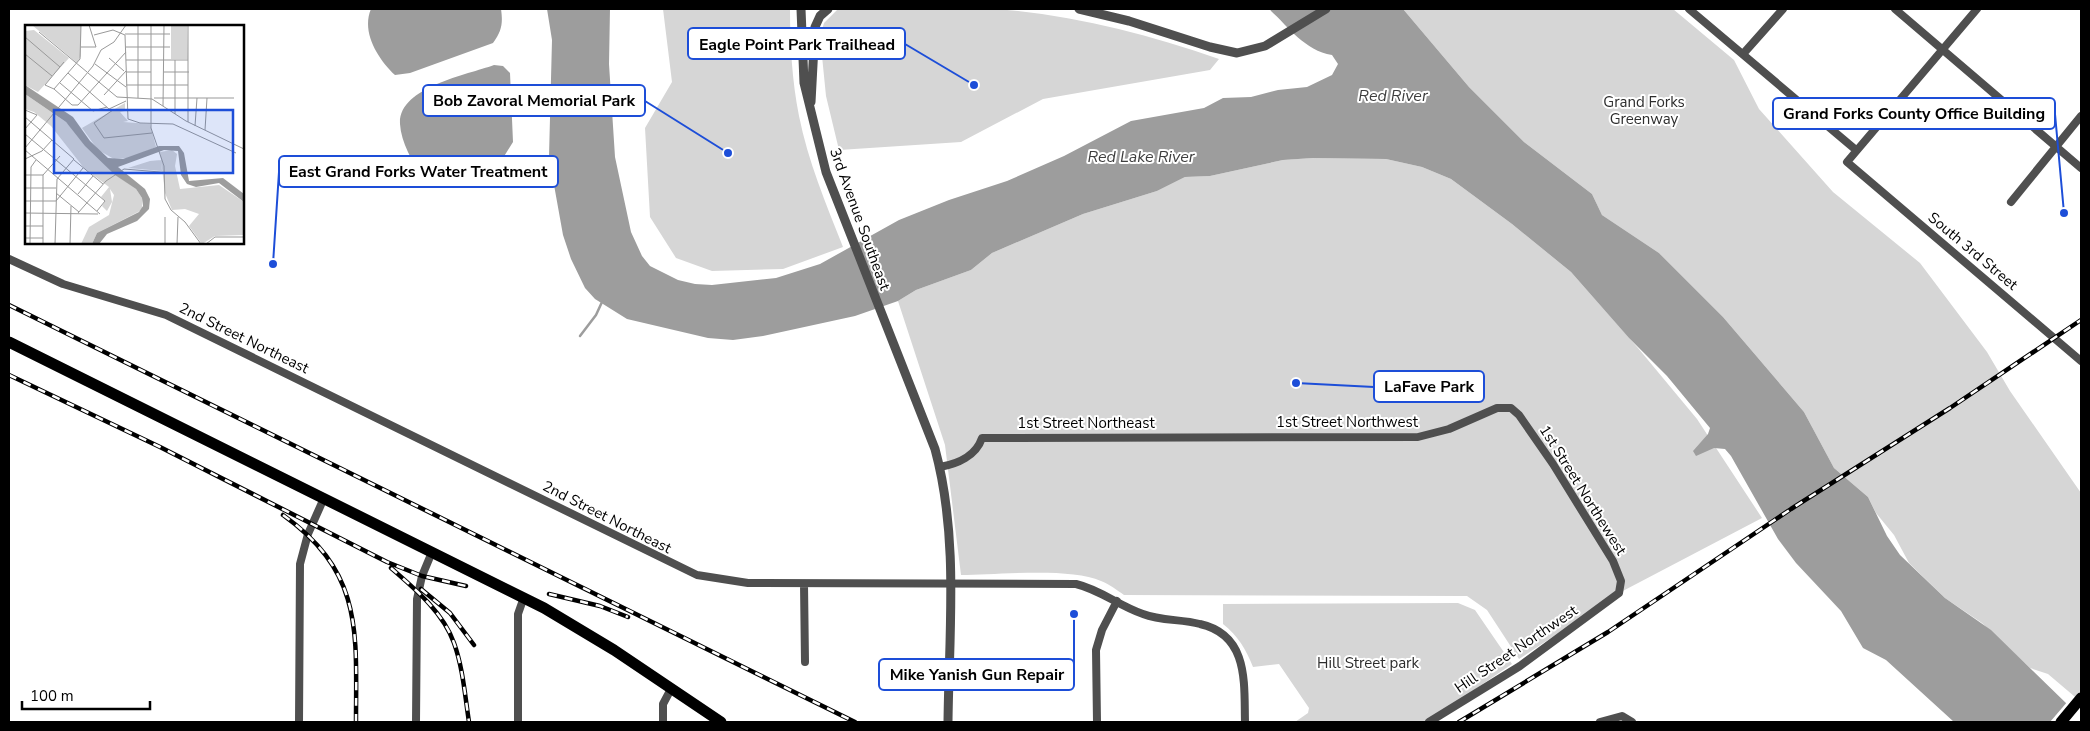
<svg xmlns="http://www.w3.org/2000/svg" width="2090" height="731" font-family="'Nunito Sans',sans-serif">
<rect width="100%" height="100%" fill="#fff"/>
<path fill="#d6d6d6" d="M 663,9 L 790,9 C 790,45 792,80 799,116 C 808,161 826,204 843,247 L 783,269 L 712,271 L 676,258 L 650,217 L 645,128 L 672,82 Z
M 996,9 C 1073,15 1146,34 1219,59 L 1210,70 L 1043,99 L 961,142 L 839,150 L 826,96 L 820,36 L 824,23 L 837,10 Z
M 1403,9 L 1673,9 L 1734,60 L 1759,109 L 1833,192 L 1920,263 L 1987,352 L 2010,391 L 2081,493 L 2081,702 L 2048,674 L 2030,668 L 1982,623 L 1945,598 L 1909,563 L 1894,535 L 1876,513 L 1868,497 L 1834,468 L 1804,412 L 1723,317 L 1659,253 L 1602,215 L 1592,194 L 1524,142 L 1469,87 Z
M 1313,158 L 1386,159 L 1422,167 L 1451,179 L 1512,224 L 1571,272 L 1638,348 L 1697,419 L 1762,518 L 1619,593 L 1519,659 L 1487,610 L 1467,596 L 1124,595 C 1117,590 1109,584 1101,581 C 1070,567 997,575 961,575 L 945,445 L 898,301 L 916,290 L 971,270 L 992,253 L 1083,214 L 1157,191 L 1185,177 L 1210,176 L 1283,160 Z
M 1458,603 L 1475,610 L 1512,664 L 1427,722 L 1295,722 L 1308,713 L 1309,708 L 1279,664 L 1253,667 C 1246,649 1238,636 1223,624 L 1223,604 Z"/>
<path fill="#9d9d9d" d="M 371,9 L 501,9 C 503,23 502,31 493,43 L 410,73 L 395,75 C 378,59 361,32 371,9 Z
M 547,9 L 610,9 L 609,64 L 615,157 L 631,232 L 642,256 L 650,266 L 678,280 L 695,284 L 712,285 L 776,278 L 820,264 L 899,220 L 949,200 L 1007,181 L 1064,156 L 1131,121 L 1204,108 L 1223,98 L 1251,97 L 1278,90 L 1307,87 L 1332,75 L 1338,64 L 1332,55 C 1304,50 1289,27 1269,9 L 1403,9 L 1469,87 L 1524,142 L 1592,194 L 1602,215 L 1659,253 L 1723,317 L 1804,412 L 1834,468 L 1868,497 L 1887,536 L 1900,555 L 1945,598 L 1991,630 L 2068,705 L 2081,711 L 2081,722 L 1954,722 L 1886,660 L 1863,648 L 1841,611 L 1796,563 L 1778,539 L 1731,456 L 1725,449 L 1714,448 L 1696,456 L 1693,451 L 1708,434 L 1710,428 L 1667,376 L 1629,338 L 1571,272 L 1512,224 L 1451,179 L 1422,167 L 1386,159 L 1313,158 L 1283,160 L 1210,176 L 1185,177 L 1157,191 L 1083,214 L 992,253 L 971,270 L 916,290 L 898,301 L 855,316 L 763,336 L 733,340 L 708,338 L 627,319 L 595,299 L 585,288 L 571,259 L 563,235 L 549,157 L 552,40 Z
M 494,65 L 503,66 L 510,73 L 513,142 L 503,158 L 454,177 L 438,181 L 421,177 C 413,161 401,143 400,124 C 398,87 467,75 494,65 Z"/>
<path fill="#fff" d="M 2068,701 L 2081,708 L 2081,722 L 2050,722 Z"/>
<g fill="none" stroke-linecap="round" stroke-linejoin="round">
<path stroke="#9d9d9d" stroke-width="2.5" d="M 580,336 L 596,315 L 602,302"/>
<path stroke="#4f4f4f" stroke-width="8" d="M 1689,9 L 1856,150
M 1895,9 L 2081,168
M 1977,9 L 1847,162 L 2081,361
M 1743,54 L 1783,9
M 2011,202 L 2081,116
M 9,259 L 63,284 L 166,315 L 697,575 L 748,583 L 1076,584 C 1101,590 1119,606 1143,614 C 1161,621 1181,619 1200,624 C 1249,635 1244,683 1245,722
M 940,467 C 957,464 976,456 982,438 L 1418,437 L 1449,429 L 1497,408 L 1511,408 L 1519,415 L 1553,464 L 1613,561 L 1621,581 L 1619,593 L 1520,666 L 1429,722
M 804,584 L 805,662
M 299,722 L 300,564 L 308,534 L 324,498
M 416,722 L 417,599 L 422,576 L 432,552
M 518,722 L 518,614 L 524,597
M 663,722 L 663,704 L 671,689
M 1097,722 L 1096,650 L 1102,630 L 1117,601
M 1600,722 L 1622,716 L 1632,722"/>
<path stroke="#4f4f4f" stroke-width="9" d="M 801,9 L 804,83 L 826,172 L 935,449 C 959,537 949,632 948,722
M 1079,9 L 1129,21 L 1210,47 L 1237,53 L 1265,46 L 1326,9
M 811,102 L 815,27 L 820,16 L 828,9"/>
<path stroke="#000" stroke-width="11" d="M 9,342 L 544,608 L 614,650 L 721,722
M 2061,722 L 2081,698"/>
<g stroke="#000" stroke-width="4.5">
<path id="rail" d="M 9,305 L 855,722
M 9,375 L 160,447 L 387,562 L 422,576 L 466,586
M 283,515 C 364,573 356,633 356,722
M 391,568 C 415,589 443,612 454,643 C 463,668 465,696 469,722
M 421,589 L 450,613 L 474,645
M 549,594 L 600,606 L 628,617
M 1459,722 L 1608,632 L 1791,509 L 1950,408 L 2081,320"/>
</g>
<use href="#rail" stroke="#fff" stroke-width="2.5" stroke-dasharray="8" stroke-linecap="butt"/>
</g>
<g text-anchor="middle" dominant-baseline="central" stroke-width="4" stroke-linejoin="round" paint-order="stroke">
<g font-size="15" fill="#2d2d2d" stroke="#fff">
<text x="1644" y="102">Grand Forks<tspan x="1644" dy="17">Greenway</tspan></text>
<text x="1368" y="663">Hill Street park</text>
</g>
<g font-size="15" fill="#000" stroke="#fff">
<text transform="translate(860 219) rotate(70)">3rd Avenue Southeast</text>
<text transform="translate(1973 251) rotate(40)">South 3rd Street</text>
<text transform="translate(244 338) rotate(26)">2nd Street Northeast</text>
<text x="1347" y="422">1st Street Northwest</text>
<text x="1086" y="423">1st Street Northeast</text>
<text transform="translate(1583 490) rotate(58)">1st Street Northewest</text>
<text transform="translate(607 517) rotate(27)">2nd Street Northeast</text>
<text transform="translate(1516 649) rotate(-34)">Hill Street Northwest</text>
</g>
<g font-size="16" font-style="italic" fill="#3e3e3e" stroke="#fff">
<text x="1393" y="96">Red River</text>
<text x="1141" y="157">Red Lake River</text>
</g>
</g>
<g transform="translate(25 25)">
<rect width="219" height="219" fill="#fff"/>
<path d="M 7,0 L 56,0 L 56,31 L 52,38 ZM 146,0 L 162,0 L 163,34 L 146,34 ZM 9,5 L 44,33 L 13,67 L 0,60 L 0,6 ZM 0,69 L 41,97 L 89,149 L 111,164 L 117,173 L 117,185 L 72,208 L 67,219 L 56,219 L 64,202 L 84,190 L 89,170 L 85,164 L 87,177 L 82,186 L 77,181 L 80,176 L 76,172 L 84,162 L 59,143 L 26,101 L 9,87 L 0,84 ZM 100,78 L 100,86 L 95,87 L 103,96 L 98,97 L 125,99 L 131,122 L 106,133 L 89,134 L 73,125 L 57,103 ZM 147,125 L 152,129 L 150,141 L 155,164 L 194,160 L 219,177 L 218,210 L 190,211 L 177,219 L 164,201 L 174,189 L 160,184 L 147,185 L 140,168 L 135,127 ZM 136,135 L 137,146 L 103,143 L 125,136 Z" fill="#d6d6d6"/>
<path d="M 0,60 L 48,92 L 65,116 L 83,133 L 98,134 L 134,121 L 154,121 L 159,128 L 164,156 L 198,153 L 219,169 L 219,177 L 194,158 L 171,162 L 162,159 L 156,150 L 153,126 L 139,125 L 93,142 L 120,164 L 125,174 L 124,184 L 112,196 L 82,209 L 74,219 L 67,219 L 72,208 L 114,187 L 118,181 L 117,173 L 111,164 L 90,150 L 60,121 L 41,97 L 0,69 Z" fill="#9d9d9d"/>
<path fill="none" stroke="#999" stroke-width="1" d="M 113,0 L 113,73M 126,0 L 126,103 L 139,141 L 140,174 L 146,185 L 160,197 L 176,219M 14,7 L 62,47M 100,9 L 145,9M 69,10 L 88,5 L 100,10 L 103,94 L 115,98 L 148,99 L 211,128M 0,12 L 35,42M 56,22 L 71,22 L 64,0M 101,22 L 145,22M 0,29 L 27,51M 84,33 L 99,46M 101,35 L 163,35M 70,39 L 101,62M 101,47 L 126,47M 139,47 L 164,47M 43,48 L 84,84 L 101,76M 63,48 L 92,72 L 127,74 L 161,96 L 219,124M 35,58 L 68,86 L 82,82M 101,60 L 163,60M 29,64 L 47,80 L 53,80 L 101,27M 29,64 L 55,34 L 56,0M 29,64 L 20,60 L 39,37M 79,70 L 101,46M 129,73 L 209,73M 138,81 L 139,0M 0,85 L 12,90 L 0,104M 126,85 L 88,85 L 69,98 L 79,113 L 127,108M 150,89 L 150,35M 0,92 L 49,134 L 32,154 L 30,219M 163,97 L 163,0M 170,101 L 172,73M 180,105 L 182,73M 0,109 L 80,176 L 72,186M 0,123 L 68,41 L 76,25 L 89,17 L 101,0M 0,125 L 75,189M 0,134 L 17,126 L 27,115M 49,135 L 78,159M 0,150 L 18,150M 18,150 L 35,131M 0,163 L 31,163M 31,168 L 54,187M 53,169 L 68,151M 0,176 L 31,176 L 58,143M 0,188 L 73,189M 53,188 L 81,156 L 99,144 L 147,148M 0,201 L 18,201M 0,213 L 18,213M 5,219 L 6,142 L 11,135M 18,219 L 18,150M 45,219 L 46,181M 140,219 L 140,192M 152,219 L 153,192M 181,219 L 190,212 L 219,212"/>
<path fill="#1d4ed8" fill-opacity="0.15" stroke="#1d4ed8" stroke-width="2.5" d="M 29,85 L 208,85 L 208,148 L 29,148 Z"/>
<rect width="219" height="219" fill="none" stroke="#000" stroke-width="2.5"/>
</g>
<path fill="none" stroke="#1d4ed8" stroke-width="2" d="M974 85L905 44M728 153L645 101M2064 213L2055 114M273 264L279 172M1296 383L1374 387M1074 614L1074 674"/>
<g fill="#1d4ed8" stroke="#fff" stroke-width="2">
<circle cx="974" cy="85" r="5"/>
<circle cx="728" cy="153" r="5"/>
<circle cx="2064" cy="213" r="5"/>
<circle cx="273" cy="264" r="5"/>
<circle cx="1296" cy="383" r="5"/>
<circle cx="1074" cy="614" r="5"/>
</g>
<g fill="#fff" stroke="#1d4ed8" stroke-width="2">
<rect x="688" y="28" width="217" height="31" rx="5"/>
<rect x="423" y="85" width="222" height="31" rx="5"/>
<rect x="1773" y="98" width="282" height="31" rx="5"/>
<rect x="279" y="156" width="279" height="31" rx="5"/>
<rect x="1374" y="371" width="110" height="31" rx="5"/>
<rect x="879" y="659" width="195" height="31" rx="5"/>
</g>
<g font-size="16" text-anchor="middle" font-weight="bold" fill="#000">
<text x="797" y="50">Eagle Point Park Trailhead</text>
<text x="534" y="106">Bob Zavoral Memorial Park</text>
<text x="1914" y="119">Grand Forks County Office Building</text>
<text x="418" y="177">East Grand Forks Water Treatment</text>
<text x="1429" y="392">LaFave Park</text>
<text x="977" y="680">Mike Yanish Gun Repair</text>
</g>
<rect width="2090" height="731" fill="none" stroke="#000000" stroke-width="20"/>
<path d="M22 701v8h128v-8" fill="none" stroke="#000000" stroke-width="2.5"/>
<text x="30" y="701" font-size="15" fill="#000000" stroke="#ffffff" stroke-width="4" paint-order="stroke">100 m</text>
</svg>
